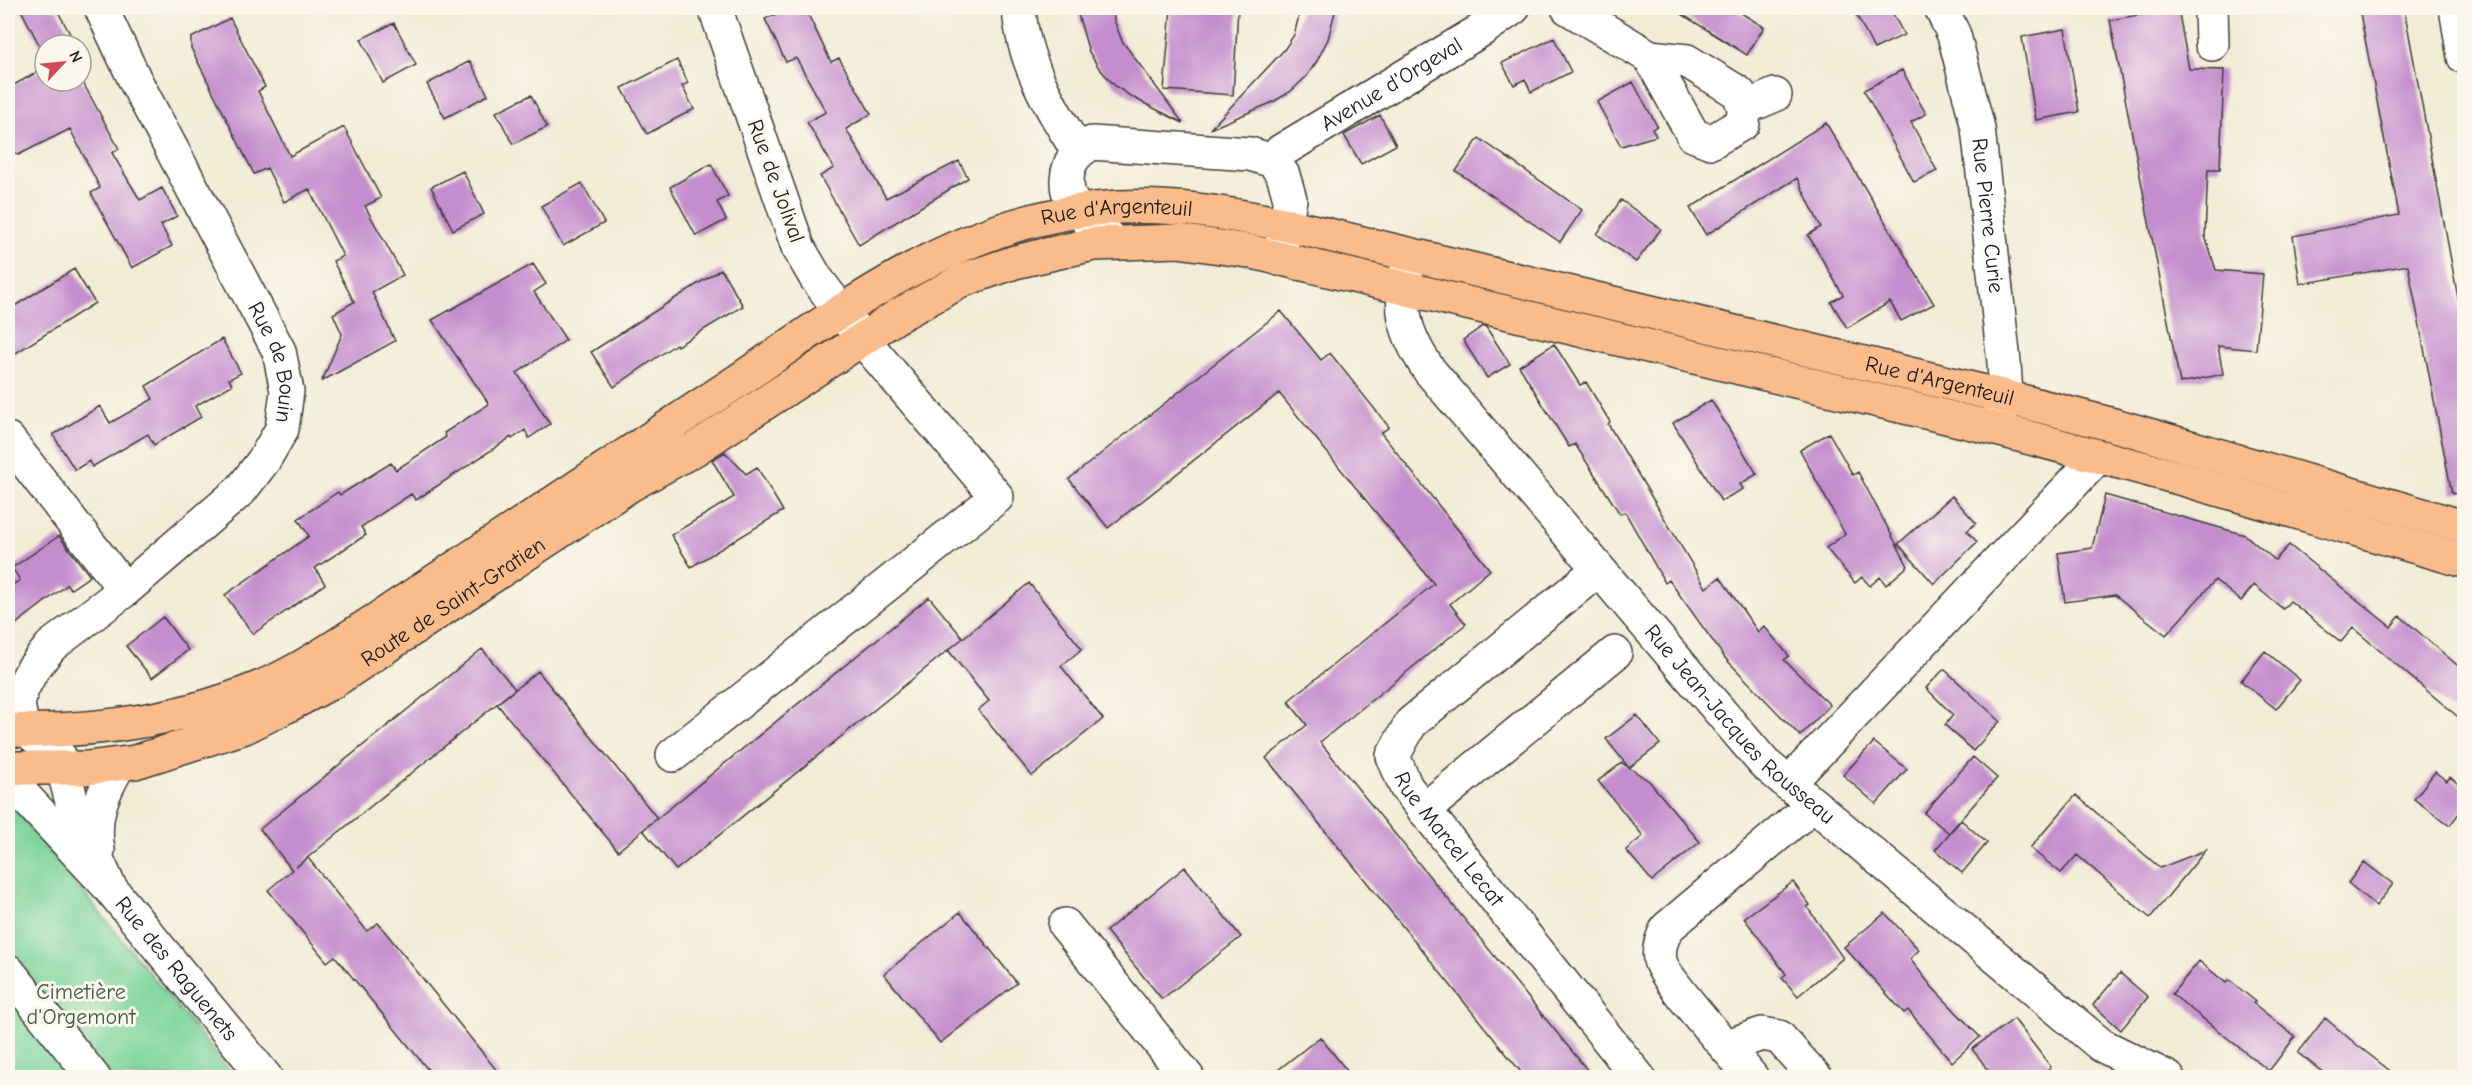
<svg xmlns="http://www.w3.org/2000/svg" width="2472" height="1085" font-family="'Comic Neue',sans-serif">
<rect width="100%" height="100%" fill="#fbf7ec"/>
<filter id="ink" filterUnits="userSpaceOnUse"><feTurbulence type="fractalNoise" baseFrequency=".0167" numOctaves="2"/><feDisplacementMap in="SourceGraphic" scale="12" xChannelSelector="R" yChannelSelector="G"/><feConvolveMatrix kernelMatrix="1 2 1 2 8 2 1 2 1" color-interpolation-filters="sRGB"/></filter>
<filter id="wash" filterUnits="userSpaceOnUse"><feTurbulence type="fractalNoise" baseFrequency=".008" numOctaves="4" result="noise"/><feDisplacementMap in="SourceGraphic" scale="24" xChannelSelector="R" yChannelSelector="G"/><feGaussianBlur stdDeviation="1.35" result="paint"/><feColorMatrix in="noise" values="0 0 0 0 0 0 0 0 0 0 0 0 0 0 0 0 0 1.4 0 .05"/><feComposite in="paint" operator="in"/></filter>
<g filter="url(#wash)">
<rect width="100%" height="100%" fill="#f1ecd5"/>
<path fill="#7bd49a" stroke="#4c785b" stroke-width="1.5" d="M 8,801 L 235,1077 L 8,1077 Z"/>
<g id="blocks">
<path fill="#c48ece" d="M 20,8 L 56,8 L 76,45 L 45,45 L 45,56 Z
M 790,8 L 805,8 L 831,62 L 839,58 L 871,114 L 846,129 L 886,198 L 959,161 L 968,178 L 859,245 L 820,176 L 834,168 L 807,122 L 826,112 L 796,58 L 786,62 L 765,19 Z
M 1076,8 L 1113,8 L 1114,20 L 1122,41 L 1183,123 L 1132,97 L 1115,86 L 1099,68 L 1089,52 Z
M 1171,8 L 1238,8 L 1233,95 L 1164,90 Z
M 1301,8 L 1336,8 L 1328,39 L 1317,61 L 1307,76 L 1290,92 L 1273,102 L 1210,129 L 1284,50 L 1294,35 Z
M 1672,8 L 1733,8 L 1764,27 L 1747,55 Z
M 1853,8 L 1890,8 L 1904,35 L 1874,49 Z
M 2178,8 L 2189,69 L 2224,70 L 2220,169 L 2208,169 L 2205,236 L 2216,270 L 2263,274 L 2256,350 L 2218,346 L 2223,374 L 2180,383 L 2110,20 Z
M 2359,8 L 2404,8 L 2464,330 L 2464,492 L 2452,494 L 2408,265 L 2300,284 L 2293,236 L 2399,215 Z
M 230,18 L 265,87 L 258,91 L 290,156 L 344,127 L 381,198 L 365,206 L 403,275 L 372,292 L 395,341 L 322,381 L 342,334 L 333,314 L 354,302 L 333,261 L 343,256 L 309,189 L 284,202 L 267,168 L 254,174 L 191,48 L 191,38 Z
M 394,23 L 416,65 L 383,83 L 361,39 Z
M 2065,29 L 2079,112 L 2036,120 L 2022,37 Z
M 1554,38 L 1571,72 L 1531,92 L 1525,79 L 1514,85 L 1502,63 Z
M 677,60 L 688,83 L 682,86 L 694,109 L 647,134 L 622,88 Z
M 470,61 L 488,95 L 445,118 L 427,84 Z
M 45,68 L 45,81 L 81,81 L 81,79 L 119,149 L 112,153 L 140,200 L 162,188 L 177,216 L 161,225 L 172,246 L 132,268 L 91,193 L 100,188 L 70,129 L 18,155 L 8,147 L 8,88 Z
M 1902,70 L 1926,114 L 1911,122 L 1937,171 L 1914,182 L 1864,90 Z
M 1633,82 L 1657,126 L 1652,129 L 1656,136 L 1621,146 L 1597,102 Z
M 531,95 L 547,127 L 513,144 L 496,112 Z
M 1380,115 L 1396,145 L 1361,164 L 1344,135 Z
M 1826,123 L 1934,304 L 1901,321 L 1890,302 L 1847,328 L 1831,302 L 1843,295 L 1808,235 L 1821,227 L 1797,178 L 1706,235 L 1690,208 Z
M 1479,138 L 1582,210 L 1560,242 L 1456,171 Z
M 711,164 L 728,196 L 717,202 L 726,220 L 696,236 L 670,187 Z
M 463,171 L 484,214 L 453,230 L 431,187 Z
M 582,183 L 604,223 L 563,246 L 541,206 Z
M 1621,200 L 1661,229 L 1636,262 L 1597,234 Z
M 533,264 L 546,284 L 534,292 L 566,340 L 517,373 L 550,424 L 529,438 L 525,430 L 512,439 L 511,437 L 416,500 L 411,494 L 361,527 L 366,535 L 315,568 L 325,584 L 253,634 L 225,595 L 309,536 L 298,519 L 338,492 L 340,495 L 391,463 L 396,470 L 446,437 L 444,433 L 489,404 L 432,320 Z
M 74,269 L 95,303 L 8,358 L 8,310 Z
M 721,269 L 743,306 L 677,346 L 676,344 L 614,387 L 591,352 Z
M 1281,311 L 1321,360 L 1330,353 L 1389,427 L 1381,433 L 1490,570 L 1450,604 L 1466,624 L 1320,742 L 1593,1077 L 1525,1077 L 1266,758 L 1307,725 L 1288,701 L 1434,584 L 1279,393 L 1108,528 L 1069,479 Z
M 1483,326 L 1486,327 L 1510,364 L 1487,378 L 1463,340 Z
M 222,339 L 241,373 L 229,379 L 232,385 L 195,406 L 201,417 L 154,445 L 148,434 L 92,467 L 89,461 L 75,470 L 53,435 L 100,406 L 110,423 L 153,399 L 146,386 Z
M 1554,344 L 1580,385 L 1586,382 L 1610,422 L 1608,424 L 1706,588 L 1720,577 L 1758,632 L 1764,626 L 1789,656 L 1784,660 L 1830,705 L 1800,736 L 1725,658 L 1669,580 L 1665,583 L 1625,512 L 1620,514 L 1575,444 L 1569,447 L 1519,366 Z
M 1711,400 L 1757,474 L 1740,484 L 1743,489 L 1721,501 L 1673,423 Z
M 1829,433 L 1853,475 L 1858,472 L 1908,566 L 1886,585 L 1880,577 L 1870,586 L 1862,577 L 1855,583 L 1826,548 L 1845,534 L 1800,450 Z
M 725,452 L 746,474 L 757,467 L 783,511 L 691,567 L 671,535 L 734,497 L 712,460 Z
M 2105,495 L 2245,535 L 2275,560 L 2289,545 L 2391,627 L 2400,616 L 2464,671 L 2464,722 L 2353,628 L 2341,642 L 2290,601 L 2283,609 L 2254,585 L 2241,601 L 2215,580 L 2166,635 L 2115,595 L 2065,602 L 2058,553 L 2092,548 Z
M 1952,496 L 1976,523 L 1967,531 L 1977,542 L 1934,584 L 1898,544 Z
M 59,536 L 90,576 L 71,589 L 67,585 L 8,630 L 8,588 L 20,580 L 12,568 Z
M 1029,583 L 1082,649 L 1061,666 L 1103,719 L 1032,776 L 978,710 L 989,701 L 948,650 L 962,639 L 676,870 L 643,830 L 929,597 L 963,638 Z
M 163,617 L 188,650 L 152,678 L 126,646 Z
M 482,649 L 515,689 L 296,867 L 308,858 L 367,931 L 378,923 L 502,1077 L 434,1077 L 335,956 L 327,962 L 268,890 L 292,870 L 260,829 Z
M 2265,651 L 2300,680 L 2276,709 L 2241,681 Z
M 1944,669 L 2000,721 L 1973,751 L 1945,725 L 1953,715 L 1926,688 Z
M 538,671 L 657,818 L 618,851 L 497,704 Z
M 1637,715 L 1660,744 L 1629,768 L 1606,739 Z
M 1874,742 L 1907,769 L 1876,804 L 1843,775 Z
M 1973,757 L 1997,778 L 1949,833 L 1924,813 Z
M 1622,763 L 1649,781 L 1700,842 L 1652,881 L 1626,850 L 1643,836 L 1598,781 Z
M 2435,772 L 2447,781 L 2450,777 L 2464,789 L 2464,807 L 2450,825 L 2414,799 Z
M 2076,795 L 2160,868 L 2206,850 L 2150,918 L 2077,855 L 2061,873 L 2030,848 Z
M 1961,820 L 1987,843 L 1962,873 L 1935,850 Z
M 2364,862 L 2393,884 L 2376,906 L 2348,883 Z
M 1185,867 L 1241,937 L 1162,999 L 1106,931 Z
M 1793,882 L 1810,905 L 1807,907 L 1843,958 L 1798,996 L 1782,978 L 1786,974 L 1744,918 Z
M 960,912 L 1017,983 L 940,1043 L 884,974 Z
M 1885,913 L 1919,950 L 1910,959 L 1932,987 L 1980,1037 L 1952,1062 L 1908,1010 L 1904,1013 L 1844,947 Z
M 2199,961 L 2226,983 L 2229,980 L 2255,1001 L 2253,1003 L 2295,1037 L 2269,1071 L 2172,994 Z
M 2120,973 L 2148,997 L 2121,1030 L 2093,1005 Z
M 2325,1018 L 2357,1045 L 2398,1077 L 2329,1077 L 2298,1053 Z
M 2014,1019 L 2051,1067 L 2038,1077 L 1994,1077 L 1972,1049 Z
M 1320,1037 L 1352,1077 L 1269,1077 Z"/>
</g>
</g>
<g filter="url(#ink)">
<use href="#blocks" fill-opacity="0" stroke="#3c3b38" stroke-width="1.5"/>
<g fill="none" stroke-linecap="round" stroke-linejoin="round">
<g stroke="#3c3b38" stroke-width="36">
<g id="minor">
<path id="s1" d="M 101,8 L 136,82 L 279,351 L 287,391 L 282,429 L 264,460 L 241,490 L 125,590 L 51,646 L 32,670 L 22,689 L 18,705 L 22,724 L 28,731 L 60,757 L 73,806 L 110,888"/>
<path d="M 1019,8 C 1022,60 1050,107 1078,151"/>
<path d="M 1568,8 L 1650,57 L 1687,61 L 1739,93 L 1744,108 L 1743,123 L 1711,142 L 1693,135 L 1650,57"/>
<path id="s2" d="M 1941,8 L 1954,35 L 1978,128 L 2004,362 L 2006,397 L 1998,423"/>
<path d="M 2211,8 L 2212,44"/>
<path d="M 2456,8 L 2464,57"/>
<path d="M 1744,108 L 1775,95"/>
<path id="s3" d="M 1273,161 L 1281,151 L 1483,29 L 1513,8"/>
<path d="M 1114,242 C 1094,225 1066,209 1067,180 C 1068,161 1076,152 1092,143 L 1250,154 L 1273,161 L 1283,175 L 1290,199 L 1279,259"/>
<path id="s4" d="M 1409,260 C 1398,307 1402,330 1429,370 L 1764,763 L 2101,1045 L 2168,1078"/>
<path d="M 8,439 L 125,590"/>
<path id="s5" d="M 1598,570 L 1411,723 L 1393,756 L 1406,787 L 1639,1078"/>
<path d="M 673,755 L 997,497 L 863,340 L 816,278 L 798,247 L 715,8"/>
<path id="s6" d="M 8,769 L 15,784 L 25,797 L 110,888 L 266,1078"/>
<path d="M 1788,784 L 2097,458"/>
<path d="M 1424,810 L 1615,653"/>
<path d="M 98,850 C 92,817 102,793 119,765"/>
<path d="M 1065,925 L 1188,1078"/>
<path d="M 8,971 L 94,1078"/>
<path d="M 1727,1046 L 1762,1034 L 1779,1037 L 1816,1078"/>
<path d="M 1752,1078 C 1736,1057 1663,979 1660,960 C 1658,947 1662,939 1667,928 L 1813,805"/>
</g>
</g>
<g stroke="#3c3b38" stroke-width="36">
<g id="major">
<path id="s7" d="M 8,730 C 99,733 196,718 279,679 C 313,663 344,640 376,620 C 491,544 606,468 721,392 C 827,322 929,240 1057,215 C 1137,198 1208,209 1287,225 L 2006,397 L 2125,428 L 2464,527"/>
<path id="s8" d="M 8,768 L 87,768 L 135,762 L 245,727 L 285,707 L 334,681 L 630,485 L 695,449 L 899,315 L 963,280 L 1015,262 L 1094,244 L 1178,241 L 1248,251 L 1997,429 L 2183,479 L 2464,561"/>
</g>
</g>
<use href="#minor" stroke="#fff" stroke-width="33"/>
<use href="#major" stroke="#fabc8b" stroke-width="33"/>
</g>
</g>
<g text-anchor="middle" dominant-baseline="central" stroke-width="6" stroke-linejoin="round" paint-order="stroke">
<g font-size="22" fill="#1c1c1c" stroke="#fbf7ec">
<text stroke="none"><textPath href="#s3" startOffset="142">Avenue d'Orgeval</textPath></text>
<text transform="translate(776 181) rotate(70)">Rue de Jolival</text>
<text stroke="none"><textPath href="#s7" startOffset="1248">Rue d'Argenteuil</textPath></text>
<text stroke="none"><textPath href="#s2" startOffset="214">Rue Pierre Curie</textPath></text>
<text stroke="none"><textPath href="#s1" startOffset="396">Rue de Bouin</textPath></text>
<text stroke="none"><textPath href="#s7" startOffset="2091">Rue d'Argenteuil</textPath></text>
<text stroke="none"><textPath href="#s8" startOffset="486">Route de Saint-Gratien</textPath></text>
<text stroke="none"><textPath href="#s4" startOffset="588">Rue Jean-Jacques Rousseau</textPath></text>
<text stroke="none"><textPath href="#s5" startOffset="380">Rue Marcel Lecat</textPath></text>
<text stroke="none"><textPath href="#s6" startOffset="262">Rue des Raguenets</textPath></text>
</g>
<g font-size="22" fill="#3d5c48" stroke="#fbf7ec">
<text x="81" y="992">Cimetière<tspan x="81" dy="25">d'Orgemont</tspan></text>
</g>
</g>
<rect width="2472" height="1085" fill="none" stroke="#fbf7ec" stroke-width="30"/>
<g transform="translate(63 63) rotate(64)"><circle r="28" fill="#fbf7ec" stroke="#a29f99" stroke-width="1.5"/>
<path d="M0-4.5L10 22L0 15L-10 22Z" fill="#d1495b"/>
<text y="-9" font-size="16" font-weight="bold" text-anchor="middle" fill="#1c1c1c">N</text>
</g>
</svg>
